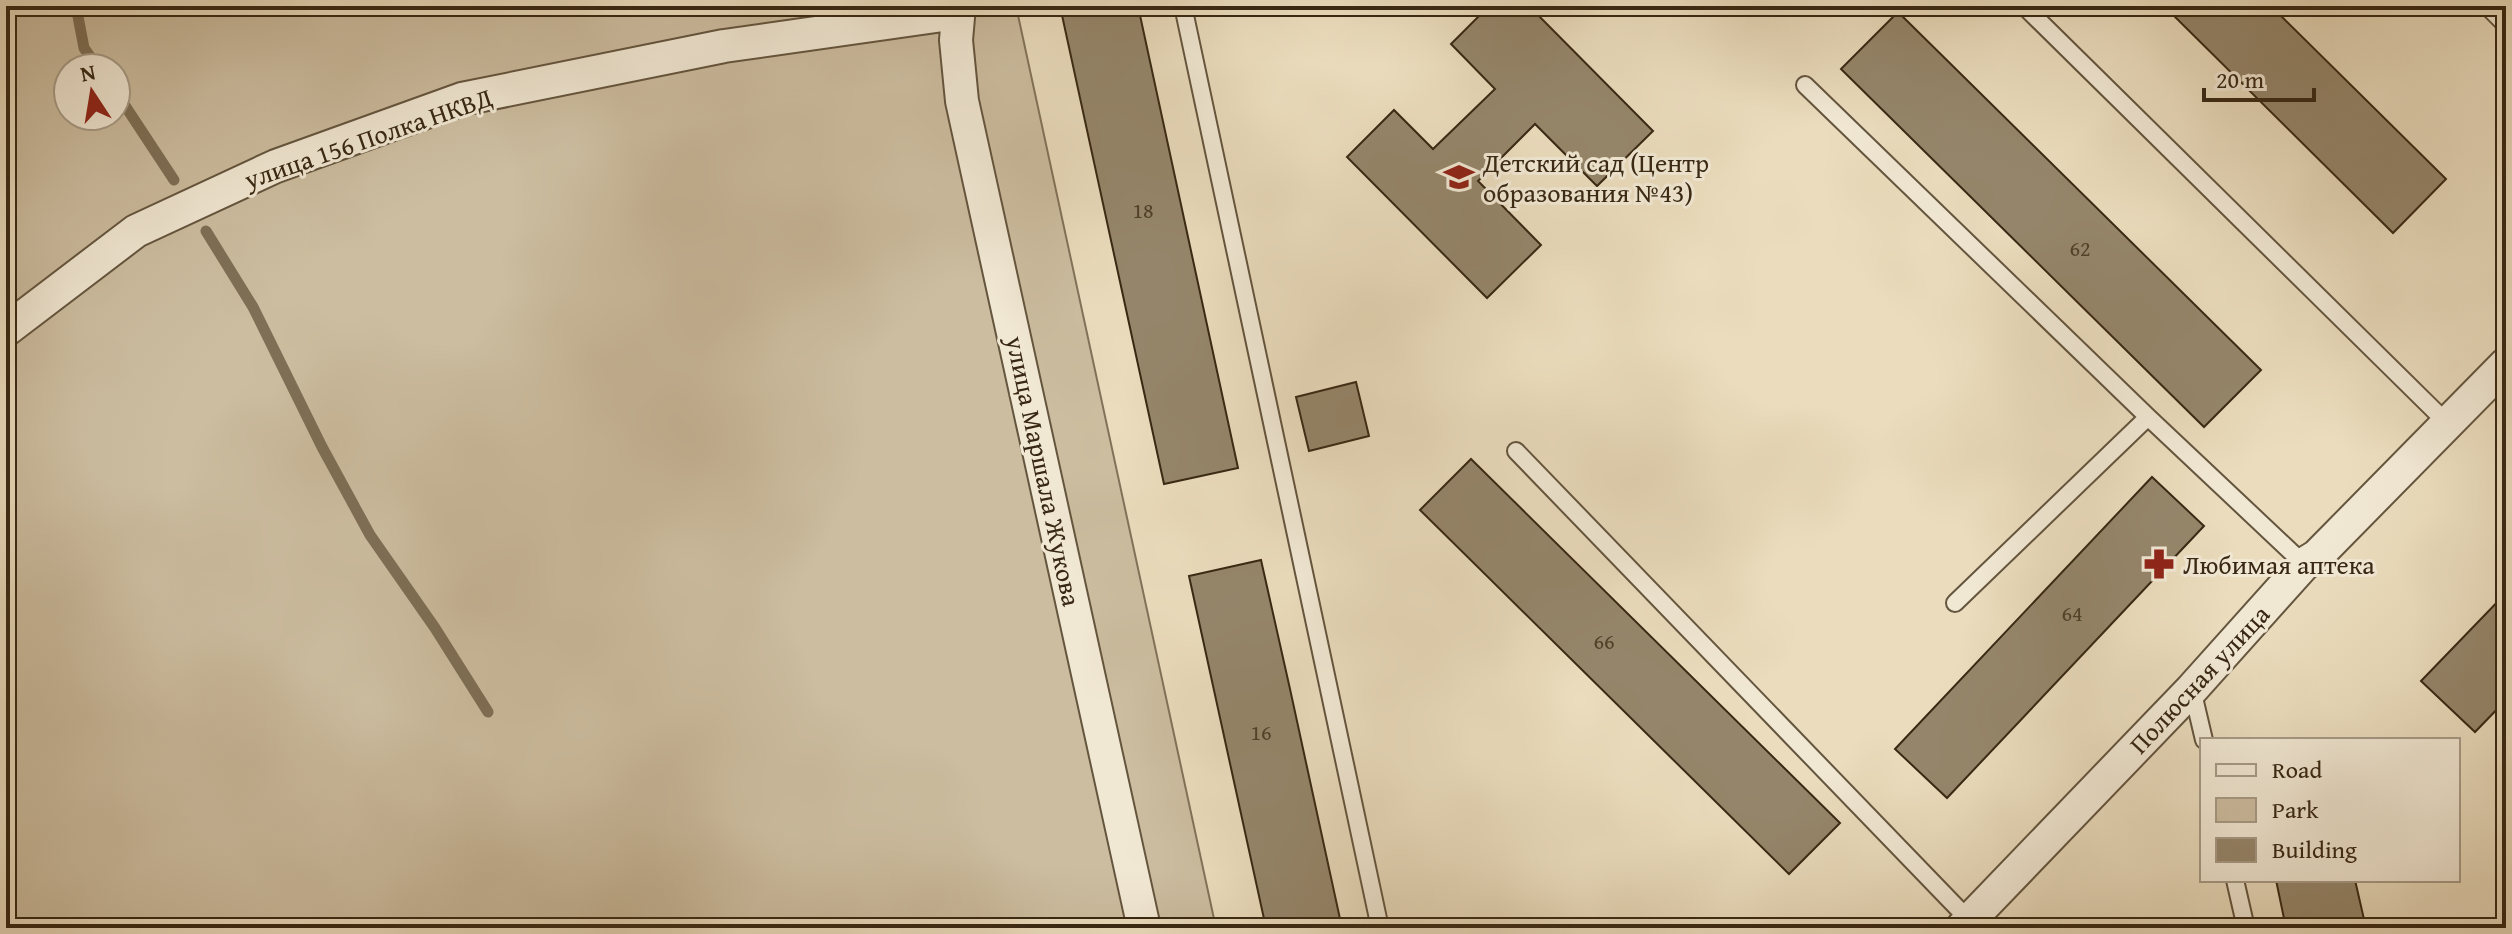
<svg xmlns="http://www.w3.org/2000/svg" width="2512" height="934" font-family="'Gentium Book Plus',serif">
<rect width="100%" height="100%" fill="#eadcbd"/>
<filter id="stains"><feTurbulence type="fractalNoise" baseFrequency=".0025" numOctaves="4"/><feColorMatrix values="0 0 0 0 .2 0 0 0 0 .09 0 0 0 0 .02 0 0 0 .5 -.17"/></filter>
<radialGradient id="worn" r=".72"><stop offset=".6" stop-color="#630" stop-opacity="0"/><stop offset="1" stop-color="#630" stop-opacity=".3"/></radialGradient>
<path fill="#ccbda0" stroke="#82725a" stroke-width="2" fill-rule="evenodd" d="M 6,6 L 1016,6 L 1216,928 L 6,928 ZM 68,68 L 116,68 L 116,116 L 68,116 Z"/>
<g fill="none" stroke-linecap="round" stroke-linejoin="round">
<path stroke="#7e6f56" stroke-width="11" d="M 76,6 L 84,48 L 98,68
M 116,92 L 174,180
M 206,231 L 253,307 L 322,447 L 370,535 L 435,628 L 488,712"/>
</g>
<path fill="#95866b" stroke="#382813" stroke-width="2" d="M 1060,6 L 1138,6 L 1238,468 L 1164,484 Z
M 1489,6 L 1529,6 L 1653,131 L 1597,186 L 1535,124 L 1478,181 L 1541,245 L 1487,298 L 1347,157 L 1394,110 L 1433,149 L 1495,89 L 1451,44 Z
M 2164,6 L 2271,6 L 2446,179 L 2393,233 Z
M 1898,12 L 2261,370 L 2204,427 L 1841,69 Z
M 1356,382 L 1369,436 L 1309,451 L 1296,397 Z
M 1471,459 L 1840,823 L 1789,874 L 1420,510 Z
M 2152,477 L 2204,526 L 1947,798 L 1895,749 Z
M 1261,560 L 1290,689 L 1342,928 L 1266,928 L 1189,576 Z
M 2506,593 L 2506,700 L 2475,732 L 2421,681 Z
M 2276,880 L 2355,880 L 2366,928 L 2286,928 Z"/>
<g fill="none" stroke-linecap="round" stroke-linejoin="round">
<g stroke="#64553e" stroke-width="20">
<path id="lane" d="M 1183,6 L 1380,928
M 2024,6 L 2448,424
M 2487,6 L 2506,25
M 1805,85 L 2148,417 L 2304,564
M 1516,451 L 1969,920
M 1955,603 L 2148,417
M 2192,689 L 2204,740
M 2235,880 L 2246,928"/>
</g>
<g stroke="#64553e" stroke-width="36">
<path id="street" d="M 959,6 L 956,40 L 962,101 L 1144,928
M 6,330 L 136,231 L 276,166 L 462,99 L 724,46 L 957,13
M 1962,928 L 2192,689 L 2304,564 L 2317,556 L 2506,364"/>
</g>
<use href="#lane" stroke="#f1e8d4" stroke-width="16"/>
<use href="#street" stroke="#f1e8d4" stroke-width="32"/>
</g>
<defs>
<g id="school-bare" transform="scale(2.4)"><path d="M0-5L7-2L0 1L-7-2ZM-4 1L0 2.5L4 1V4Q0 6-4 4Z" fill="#8f2418" stroke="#f1e8d4" stroke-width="2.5" paint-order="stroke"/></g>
<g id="pharmacy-bare" transform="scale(2.4)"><path d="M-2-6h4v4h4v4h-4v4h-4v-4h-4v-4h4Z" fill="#8f2418" stroke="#f1e8d4" stroke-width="2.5" paint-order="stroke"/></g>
</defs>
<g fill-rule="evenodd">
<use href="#school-bare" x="1459" y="177"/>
<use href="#pharmacy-bare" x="2159" y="564"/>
</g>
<g text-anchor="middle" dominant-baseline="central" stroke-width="6" stroke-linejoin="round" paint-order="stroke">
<g font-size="22" fill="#4f4029">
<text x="1143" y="210">18</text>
<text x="2080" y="248">62</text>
<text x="2072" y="613">64</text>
<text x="1604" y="641">66</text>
<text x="1261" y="732">16</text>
</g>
<g font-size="26" fill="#382813" stroke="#f1e8d4">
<text transform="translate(368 138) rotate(-19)">улица 156 Полка НКВД</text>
<text transform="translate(1044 471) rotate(78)">улица Маршала Жукова</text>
<text transform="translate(2199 679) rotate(-47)">Полюсная улица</text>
</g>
<g font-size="26" fill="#382813" stroke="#f1e8d4" text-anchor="start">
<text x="1483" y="162">Детский сад (Центр<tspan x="1483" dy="30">образования №43)</tspan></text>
<text x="2183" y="564">Любимая аптека</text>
</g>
</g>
<rect width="2512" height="934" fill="none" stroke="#eadcbd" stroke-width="32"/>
<rect x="8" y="8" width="2496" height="918" fill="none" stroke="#382813" stroke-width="4"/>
<rect x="16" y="16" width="2480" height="902" fill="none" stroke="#382813" stroke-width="2"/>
<rect x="2200" y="738" width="260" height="144" fill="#f1e8d4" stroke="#a79b87" stroke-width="2"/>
<rect x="2216" y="764" width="40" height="12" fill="#f1e8d4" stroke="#a79b87" stroke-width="2"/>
<text x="2272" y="778" font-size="24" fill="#382813">Road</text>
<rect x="2216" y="798" width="40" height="24" fill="#ccbda0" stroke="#a79b87" stroke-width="2"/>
<text x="2272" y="818" font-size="24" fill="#382813">Park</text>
<rect x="2216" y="838" width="40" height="24" fill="#95866b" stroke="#a79b87" stroke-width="2"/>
<text x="2272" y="858" font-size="24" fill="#382813">Building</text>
<g transform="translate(92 92) rotate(348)"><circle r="38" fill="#f1e8d4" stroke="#a79b87" stroke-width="2"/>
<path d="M0-6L14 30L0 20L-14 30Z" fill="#8f2418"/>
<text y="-12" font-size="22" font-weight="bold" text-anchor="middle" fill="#382813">N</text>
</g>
<path d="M2204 88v12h110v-12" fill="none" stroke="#382813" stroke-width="4"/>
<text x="2216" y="88" font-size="24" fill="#382813" stroke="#f1e8d4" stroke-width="6" paint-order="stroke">20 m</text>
<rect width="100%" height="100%" filter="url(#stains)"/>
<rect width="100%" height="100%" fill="url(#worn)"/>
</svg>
